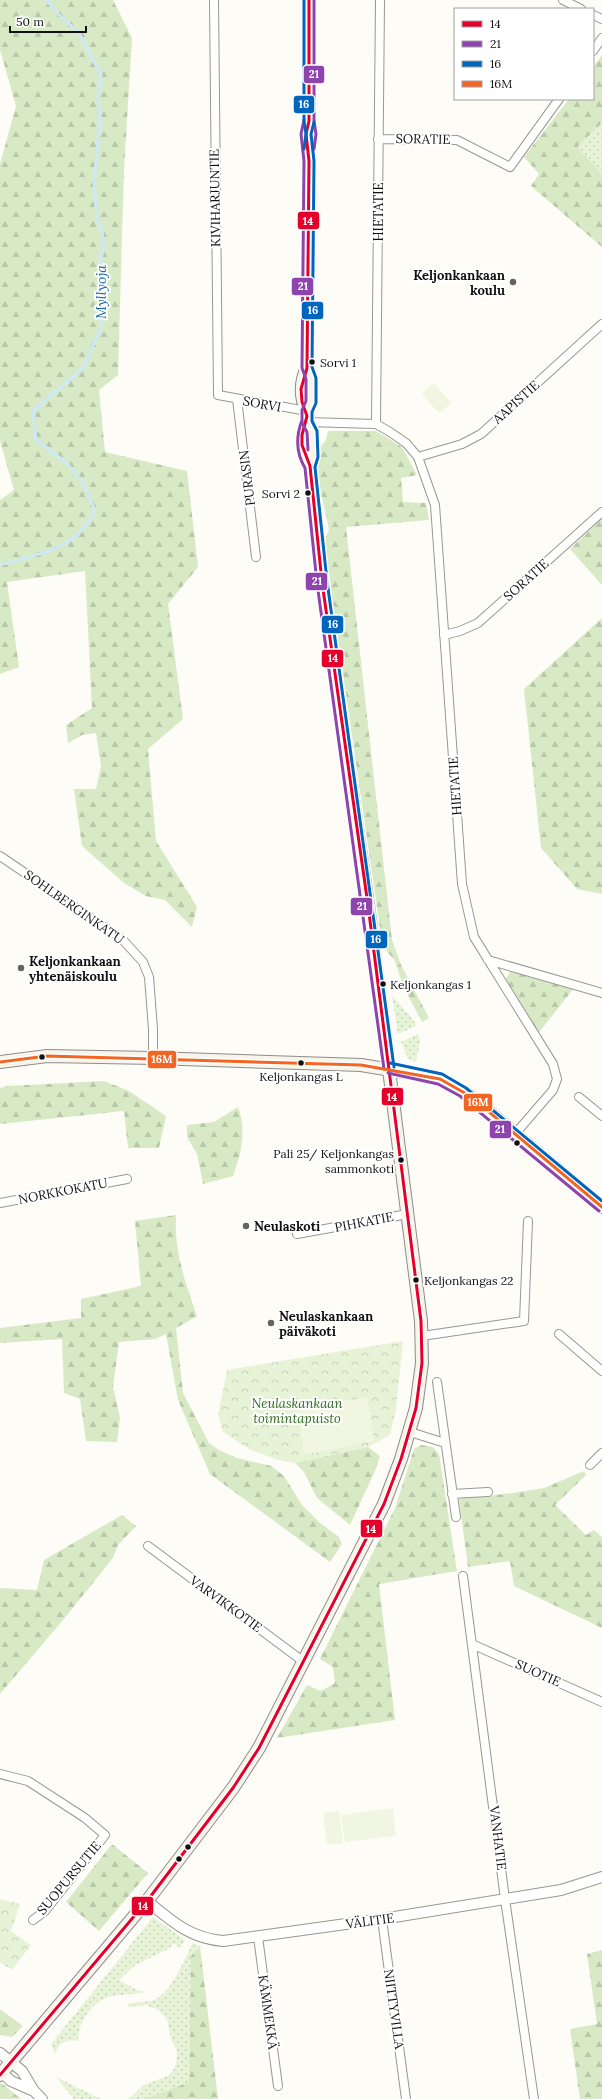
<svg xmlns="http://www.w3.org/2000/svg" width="602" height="2099" font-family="Lora,serif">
<defs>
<pattern id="grass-dots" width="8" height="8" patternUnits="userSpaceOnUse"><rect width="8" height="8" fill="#e7f3d7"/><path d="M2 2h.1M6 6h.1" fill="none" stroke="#c5cfb8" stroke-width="1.8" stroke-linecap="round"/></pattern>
<pattern id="forest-firs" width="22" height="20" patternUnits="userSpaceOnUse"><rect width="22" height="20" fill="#d8eac5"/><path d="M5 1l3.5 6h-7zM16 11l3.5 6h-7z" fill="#b8c8a8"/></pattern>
<pattern id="park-crowns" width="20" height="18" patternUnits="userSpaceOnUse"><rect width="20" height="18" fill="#e7f3d7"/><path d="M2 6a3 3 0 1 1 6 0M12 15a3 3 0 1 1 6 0" fill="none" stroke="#c5cfb8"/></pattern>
</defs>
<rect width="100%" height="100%" fill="#fdfcf7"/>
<path fill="url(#grass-dots)" d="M 602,123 L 602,174 L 577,147 Z
M 392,995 L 414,1021 L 416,1026 L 398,1034 Z
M 418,1034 L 420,1041 L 416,1062 L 408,1059 L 401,1042 Z
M 153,1917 L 185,1940 L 180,1948 L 174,1943 L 170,1948 L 134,1966 L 119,1980 L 137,1990 L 148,1992 C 135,1994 120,1994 108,1997 C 90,2003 78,2024 78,2041 C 66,2039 59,2042 55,2054 L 51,2044 Z
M 193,1943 L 200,1946 L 191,1956 L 189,2082 L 145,2099 L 129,2099 L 144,2085 L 170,2075 L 176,2065 L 177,2051 L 171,2039 L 167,2019 L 158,2010 L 146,2005 L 128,2007 L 127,2005 L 129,2003 C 137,2002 147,2002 154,2000 C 172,1993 184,1959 193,1943 Z
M 56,2077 L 101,2099 L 74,2099 Z"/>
<path fill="url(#forest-firs)" d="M 0,0 L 113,0 L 132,38 L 124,169 L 118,375 L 99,390 L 105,452 L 187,471 L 198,567 L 168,604 L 183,719 L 148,749 L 156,841 L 197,907 L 192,927 L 165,900 L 146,896 L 124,883 L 82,846 L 74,789 L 96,789 L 101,766 L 96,733 L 82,735 L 68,743 L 66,725 L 92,708 L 85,571 L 7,582 L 19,667 L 0,674 L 0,500 L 14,490 L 0,441 L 0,164 L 16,106 L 0,50 Z
M 602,55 L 602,123 L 577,147 L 602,174 L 602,247 L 531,186 L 539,174 L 524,157 L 569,99 L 593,99 L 593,67 Z
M 328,431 L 376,431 L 402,447 L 417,475 L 401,478 L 403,502 L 426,503 L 429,520 L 346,527 L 392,940 L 401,965 L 429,1018 L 422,1022 L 404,988 L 394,959 L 387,952 L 381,935 L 324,543 L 329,529 L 319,484 L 317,448 L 320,447 L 326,440 Z
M 602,519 L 602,585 L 570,549 Z
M 602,618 L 602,894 L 577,889 L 541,848 L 524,689 Z
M 511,970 L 574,988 L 537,1035 L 504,982 Z
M 104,1081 L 129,1091 L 166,1116 L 159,1148 L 128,1148 L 124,1111 L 0,1124 L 0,1088 L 8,1086 Z
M 238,1107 C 247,1130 241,1154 233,1176 L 203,1184 L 197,1154 L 187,1137 L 187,1125 L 214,1122 Z
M 176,1215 C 174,1251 185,1282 197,1316 L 176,1328 L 183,1393 L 209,1443 L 219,1450 L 237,1458 L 271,1466 L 284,1476 L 302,1505 L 320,1523 L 339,1537 L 342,1544 L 330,1562 L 210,1474 L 178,1400 L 166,1334 L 155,1339 L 119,1342 L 113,1387 L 120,1418 L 117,1442 L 86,1441 L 80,1399 L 64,1393 L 62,1339 L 0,1343 L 0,1328 L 81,1318 L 81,1299 L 141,1286 L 135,1221 Z
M 421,1445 L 433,1447 L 439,1454 L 457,1571 L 379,1584 L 395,1720 L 277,1738 L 307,1685 L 321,1691 L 335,1683 L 333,1667 L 320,1659 L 395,1508 L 414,1449 Z
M 368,1447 L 380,1456 L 375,1471 L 350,1525 L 317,1498 L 304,1472 L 295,1463 Z
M 584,1471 L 586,1475 L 555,1505 L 586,1535 L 594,1530 L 602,1537 L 602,1628 L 514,1586 L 510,1561 L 468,1567 L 459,1499 L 513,1493 L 544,1488 Z
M 122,1515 L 136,1526 L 118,1545 L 113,1558 L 63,1620 L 0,1694 L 0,1588 L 37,1590 L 44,1560 Z
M 112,1844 L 148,1873 L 99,1931 L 66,1902 Z
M 200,1946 L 218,2099 L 145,2099 L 189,2082 L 191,1956 Z
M 602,1950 L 602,2099 L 580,2099 L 570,2029 L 597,2024 L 587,1954 Z
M 0,2009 L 23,2026 L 12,2037 L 0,2035 Z
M 0,2082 L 21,2099 L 0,2099 Z"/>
<path fill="url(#park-crowns)" d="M 403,1341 L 396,1409 L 390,1435 L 368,1447 L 295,1463 L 275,1459 L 249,1449 L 223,1432 L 218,1415 L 227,1370 Z
M 0,1899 L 20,1904 L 11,1931 L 31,1945 L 12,1970 L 0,1962 Z"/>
<path fill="#f0f6e1" d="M 434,383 L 451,403 L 439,413 L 422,394 Z
M 367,1397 L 374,1441 L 309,1454 L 303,1452 L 298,1409 Z
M 393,1808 L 396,1836 L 345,1842 L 341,1815 Z
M 339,1811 L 343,1843 L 327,1845 L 323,1813 Z"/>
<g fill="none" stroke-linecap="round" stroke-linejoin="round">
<path stroke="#cde8f7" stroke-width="3" d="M 0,565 C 39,553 73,552 95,512 C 83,474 67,462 36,440 L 33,411 L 83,368 L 100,329 L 102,312 L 100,261 L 104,248 L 102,231 L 97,219 L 94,183 L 100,120 L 98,95 L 101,75 L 79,33 L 55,11 L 47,0"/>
<g stroke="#979795" stroke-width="10">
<path id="minor" d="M 214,0 L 218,395 L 307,411
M 563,0 L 581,9
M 593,15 L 602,19
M 593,51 L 602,38
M 378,139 L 457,140 L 510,167 L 559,99
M 237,399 L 256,557
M 307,422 L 376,424 L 390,432 L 406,443 L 418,457 L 435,505 L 462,884 L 474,937 L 553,1064 L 557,1079 L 553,1090 L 515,1134
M 376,424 L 380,0
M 418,457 L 462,444 L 481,434 L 602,324
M 444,635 L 460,631 L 478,623 L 602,512
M 0,856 L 122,939 L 143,962 L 149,977 L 153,1029 L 153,1058
M 488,960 L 602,993
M 579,1097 L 602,1116
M 0,1203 L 127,1179
M 297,1234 L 408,1214
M 559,1334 L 602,1371
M 422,1336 L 524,1321 L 528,1221
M 437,1382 L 456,1517
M 410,1432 L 445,1443
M 590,1465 L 602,1453
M 452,1494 L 488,1492
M 148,1546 L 304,1662
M 463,1576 L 505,1899 L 534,2099
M 474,1645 L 602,1702
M 0,1774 L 28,1781 L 85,1818 L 105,1835 L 45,1911 L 33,1920
M 382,1919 L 406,2099
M 258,1937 L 278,2086"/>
</g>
<g stroke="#979795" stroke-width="12">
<path id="tertiary" d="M 147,1901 C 172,1921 189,1938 223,1941 L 382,1919 L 561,1890 L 602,1877
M 0,2053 L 22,2071 L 34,2091 L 42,2099
M 0,2071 L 11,2081 L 34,2091"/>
</g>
<g stroke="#8e8d8b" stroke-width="14">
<path id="secondary" d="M 309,0 L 310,129
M 309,121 L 306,134 L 309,161 L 307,368 L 311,378 L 311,402 L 307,411 L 307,422 L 312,431 L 313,457 L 310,466
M 307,368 C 300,382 300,398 307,411
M 0,1062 L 47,1056 L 153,1058 L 361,1065 L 421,1075 L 440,1079 L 470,1096 L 602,1207
M 0,2075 L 147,1901 L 233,1788 L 259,1748 L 384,1504 L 401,1459 L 416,1408 L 422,1363 L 421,1321 L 368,905 L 322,582 L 310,466 C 301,453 301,436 307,422"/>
</g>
<use href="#minor" stroke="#fffffe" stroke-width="8"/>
<use href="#tertiary" stroke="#fffffe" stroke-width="10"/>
<use href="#secondary" stroke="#f6f4eb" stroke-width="12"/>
<g stroke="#fff" stroke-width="6">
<path id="bus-1" d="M 0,2075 L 147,1901 L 233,1788 L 259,1748 L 384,1504 L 401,1459 L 416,1408 L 422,1363 L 421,1321 L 368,905 L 322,582 L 310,466 L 302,445 L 302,435 L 307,416 L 302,402 L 301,389 L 307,368 L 309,161 L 306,134 L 309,121 L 309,0"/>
</g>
<g stroke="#fff" stroke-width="6">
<path id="bus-2" d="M 304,120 L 301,134 L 304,161 L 302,368 L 306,379 L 306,401 L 302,410 L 302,423 L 307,432 L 308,450
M 314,149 L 316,134 L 314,121 L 314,0
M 302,420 C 296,436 296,453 305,468 L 317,583 L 384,1069
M 388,1073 L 438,1084 L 460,1096 L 599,1211"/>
</g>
<g stroke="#fff" stroke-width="6">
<path id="bus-3" d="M 304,0 L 304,121 L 306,134 L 304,149
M 314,122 L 311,134 L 314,161 L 312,367 L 316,378 L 316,403 L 312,412 L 312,421 L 317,431 L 318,457 L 315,467 L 327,581 L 394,1067
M 390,1063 L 442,1074 L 466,1088 L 602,1201"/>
</g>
<g stroke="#fff" stroke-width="6">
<path id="bus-4" d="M 0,1062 L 47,1056 L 361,1065 L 440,1079 L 470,1096 L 602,1207"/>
</g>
<use href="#bus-1" stroke="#e4002b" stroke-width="3"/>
<use href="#bus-2" stroke="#8e44ad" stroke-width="3"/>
<use href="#bus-3" stroke="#0065bd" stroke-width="3"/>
<use href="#bus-4" stroke="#f26522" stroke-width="3"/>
</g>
<g fill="#646362" stroke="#fff" stroke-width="1.5">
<circle cx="513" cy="282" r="4"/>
<circle cx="21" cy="968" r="4"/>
<circle cx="246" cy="1226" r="4"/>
<circle cx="271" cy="1323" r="4"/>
</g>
<g fill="#111" stroke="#fff" stroke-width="1.5">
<circle cx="312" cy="362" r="3.5"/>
<circle cx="308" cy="493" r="3.5"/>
<circle cx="383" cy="984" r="3.5"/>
<circle cx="42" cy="1057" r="3.5"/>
<circle cx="301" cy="1063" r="3.5"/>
<circle cx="517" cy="1143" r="3.5"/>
<circle cx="401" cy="1160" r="3.5"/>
<circle cx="416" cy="1280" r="3.5"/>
<circle cx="188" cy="1847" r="3.5"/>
<circle cx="179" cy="1859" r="3.5"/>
</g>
<g text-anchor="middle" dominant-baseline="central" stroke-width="4" stroke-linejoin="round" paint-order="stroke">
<g font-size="12" fill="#111" stroke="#fff" text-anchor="start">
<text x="320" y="362">Sorvi 1</text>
<text x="300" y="493" text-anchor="end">Sorvi 2</text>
<text x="390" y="984">Keljonkangas 1</text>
<text x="301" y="1076" text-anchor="middle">Keljonkangas L</text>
<text x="394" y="1153" text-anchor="end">Pali 25/ Keljonkangas<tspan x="394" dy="15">sammonkoti</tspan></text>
<text x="424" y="1280">Keljonkangas 22</text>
</g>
<g font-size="13" fill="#111" stroke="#fff">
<text transform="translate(423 139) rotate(1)">SORATIE</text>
<text transform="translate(215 198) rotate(-91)">KIVIHARJUNTIE</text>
<text transform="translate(378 212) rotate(-90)">HIETATIE</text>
<text transform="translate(516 402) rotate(-42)">AAPISTIE</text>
<text transform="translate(262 404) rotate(10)">SORVI</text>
<text transform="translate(247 478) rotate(-97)">PURASIN</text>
<text transform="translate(526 580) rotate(-42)">SORATIE</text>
<text transform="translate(455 786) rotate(-94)">HIETATIE</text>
<text transform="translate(74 907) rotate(35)">SOHLBERGINKATU</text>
<text transform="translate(63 1191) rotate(-11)">NORKKOKATU</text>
<text transform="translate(364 1222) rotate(-11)">PIHKATIE</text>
<text transform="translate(226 1604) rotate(36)">VARVIKKOTIE</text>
<text transform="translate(538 1673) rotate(24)">SUOTIE</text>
<text transform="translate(498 1838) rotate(83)">VANHATIE</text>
<text transform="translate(69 1878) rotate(-50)">SUOPURSUTIE</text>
<text transform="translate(370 1921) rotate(-8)">VÄLITIE</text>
<text transform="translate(394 2009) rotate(82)">NIITTYVILLA</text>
<text transform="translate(268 2012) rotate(82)">KÄMMEKKÄ</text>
</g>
<g font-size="13" font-weight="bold" fill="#111" stroke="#fff" text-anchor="start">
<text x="505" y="275" text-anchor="end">Keljonkankaan<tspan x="505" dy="15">koulu</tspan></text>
<text x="29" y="961">Keljonkankaan<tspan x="29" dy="15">yhtenäiskoulu</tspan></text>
<text x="254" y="1226">Neulaskoti</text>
<text x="279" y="1316">Neulaskankaan<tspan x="279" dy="15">päiväkoti</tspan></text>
</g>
<g font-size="13" font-style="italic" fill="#2f6b1f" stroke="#fff">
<text x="297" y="1403">Neulaskankaan<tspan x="297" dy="15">toimintapuisto</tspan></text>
</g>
<g font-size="14" font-style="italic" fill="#1768a6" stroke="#fff">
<text transform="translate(101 292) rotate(-90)">Myllyoja</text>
</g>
</g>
<g stroke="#fff" stroke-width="1.5">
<rect x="303" y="65" width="22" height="19" rx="4" fill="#8e44ad"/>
<rect x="293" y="95" width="22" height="19" rx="4" fill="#0065bd"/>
<rect x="297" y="211" width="23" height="19" rx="4" fill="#e4002b"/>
<rect x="291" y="277" width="23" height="19" rx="4" fill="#8e44ad"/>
<rect x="301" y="301" width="23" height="19" rx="4" fill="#0065bd"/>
<rect x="305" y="572" width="23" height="19" rx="4" fill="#8e44ad"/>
<rect x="321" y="615" width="23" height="19" rx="4" fill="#0065bd"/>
<rect x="321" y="649" width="23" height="19" rx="4" fill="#e4002b"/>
<rect x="350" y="897" width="23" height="19" rx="4" fill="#8e44ad"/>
<rect x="365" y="930" width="23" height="19" rx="4" fill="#0065bd"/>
<rect x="147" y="1050" width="30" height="19" rx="4" fill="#f26522"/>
<rect x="381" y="1087" width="23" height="19" rx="4" fill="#e4002b"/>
<rect x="463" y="1093" width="30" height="19" rx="4" fill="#f26522"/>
<rect x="489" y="1120" width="23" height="19" rx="4" fill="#8e44ad"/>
<rect x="360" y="1519" width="23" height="19" rx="4" fill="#e4002b"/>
<rect x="131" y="1896" width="23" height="20" rx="4" fill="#e4002b"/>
</g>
<g font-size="11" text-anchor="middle" font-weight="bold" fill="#fff">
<text x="314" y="78">21</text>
<text x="304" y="108">16</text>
<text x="308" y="225">14</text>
<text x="303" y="290">21</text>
<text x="313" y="314">16</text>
<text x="317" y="585">21</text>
<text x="333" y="628">16</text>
<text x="333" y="662">14</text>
<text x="362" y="910">21</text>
<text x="376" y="943">16</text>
<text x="162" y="1063">16M</text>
<text x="392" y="1101">14</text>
<text x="478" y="1106">16M</text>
<text x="500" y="1133">21</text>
<text x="371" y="1533">14</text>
<text x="143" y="1910">14</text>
</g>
<rect x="454" y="8" width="140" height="92" fill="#ffffff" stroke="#a0a0a0"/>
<rect x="462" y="21" width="20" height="6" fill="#e4002b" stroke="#a0a0a0"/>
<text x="490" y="28" font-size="12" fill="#111111">14</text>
<rect x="462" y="41" width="20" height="6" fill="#8e44ad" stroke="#a0a0a0"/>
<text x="490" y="48" font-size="12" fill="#111111">21</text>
<rect x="462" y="61" width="20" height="6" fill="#0065bd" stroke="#a0a0a0"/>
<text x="490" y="68" font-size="12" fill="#111111">16</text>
<rect x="462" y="81" width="20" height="6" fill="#f26522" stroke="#a0a0a0"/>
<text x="490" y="88" font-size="12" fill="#111111">16M</text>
<path d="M10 26v6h76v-6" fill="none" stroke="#111111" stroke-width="2"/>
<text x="16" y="26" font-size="12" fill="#111111" stroke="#ffffff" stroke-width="3" paint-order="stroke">50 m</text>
</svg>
